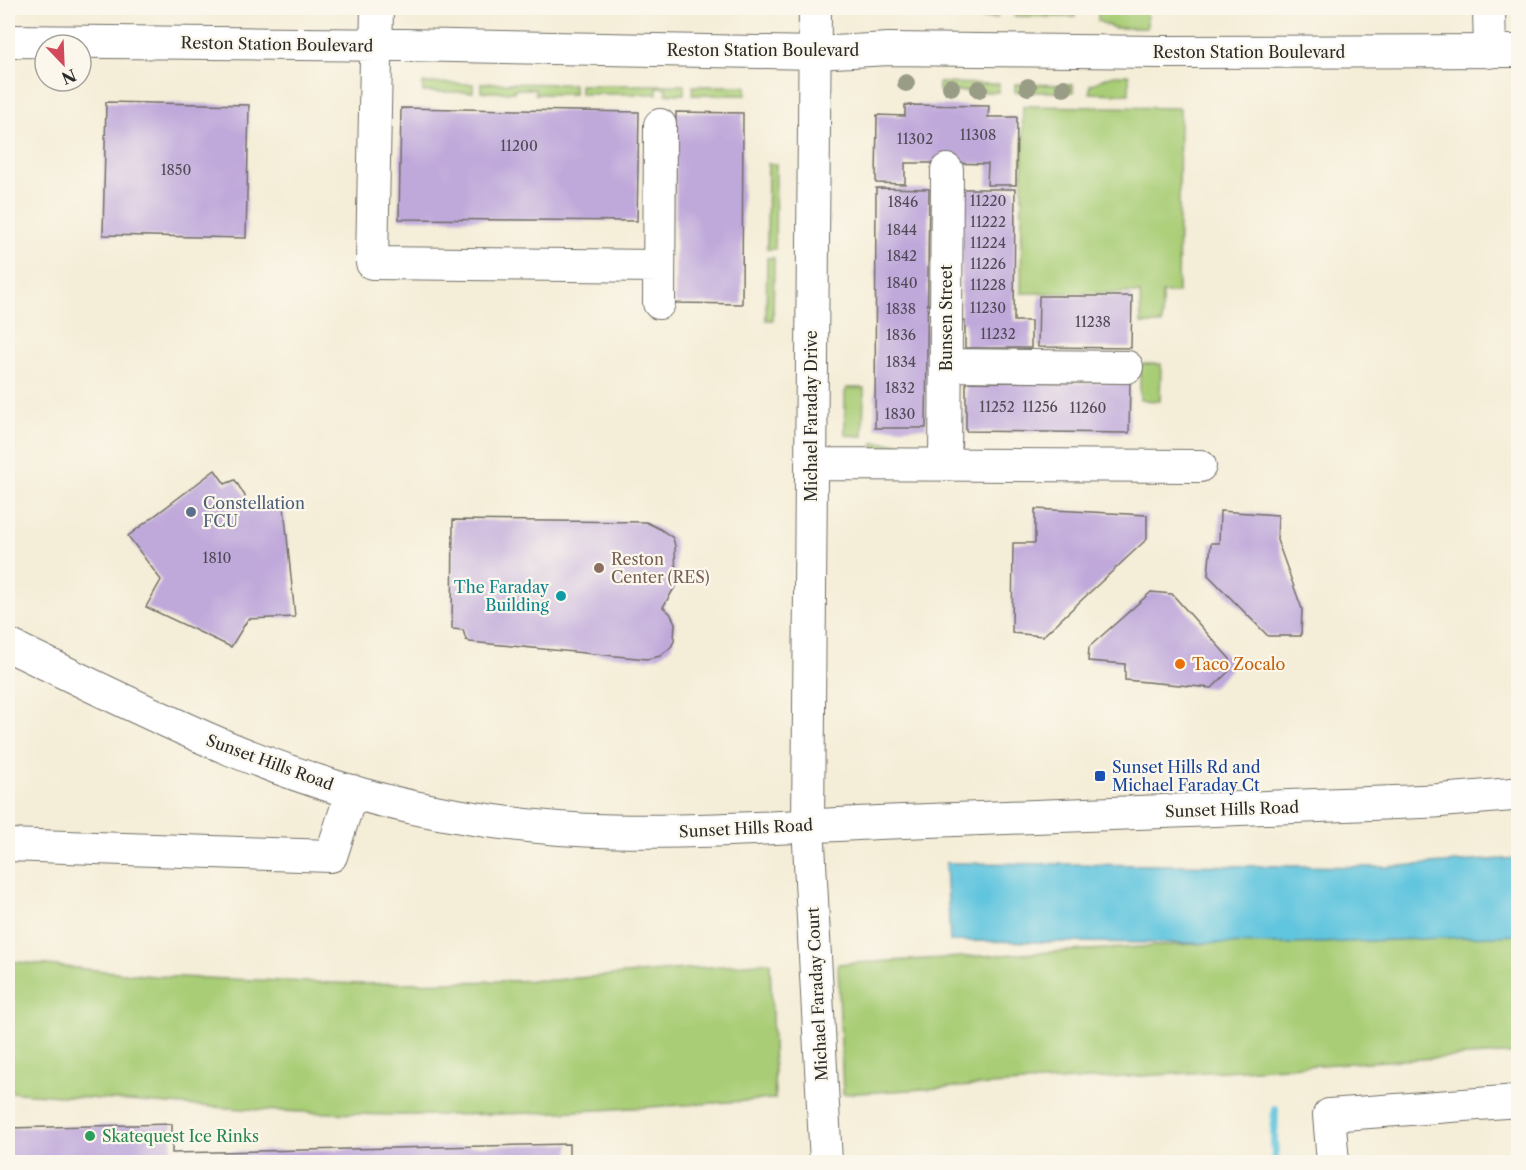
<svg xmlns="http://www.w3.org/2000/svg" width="1526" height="1170" font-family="'Libre Caslon Text',serif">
<rect width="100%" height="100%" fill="#fbf7ec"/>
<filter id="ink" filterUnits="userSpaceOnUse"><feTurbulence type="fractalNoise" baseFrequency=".0167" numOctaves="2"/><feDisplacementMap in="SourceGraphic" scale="12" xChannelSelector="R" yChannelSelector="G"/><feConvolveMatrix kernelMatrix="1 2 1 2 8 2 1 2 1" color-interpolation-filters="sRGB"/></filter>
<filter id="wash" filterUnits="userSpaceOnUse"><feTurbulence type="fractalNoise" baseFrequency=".008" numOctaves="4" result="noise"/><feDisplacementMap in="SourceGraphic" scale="24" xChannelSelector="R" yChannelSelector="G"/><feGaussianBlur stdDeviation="1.35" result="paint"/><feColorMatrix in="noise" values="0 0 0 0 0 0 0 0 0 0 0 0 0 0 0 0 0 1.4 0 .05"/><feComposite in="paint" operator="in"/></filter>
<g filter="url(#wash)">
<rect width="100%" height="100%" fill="#f4edd7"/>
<path fill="#a9cd76" stroke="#6a7c50" stroke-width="1.5" d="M 943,8 L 997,9 L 997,18 L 943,18 Z
M 1014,8 L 1076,8 L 1075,17 L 1014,16 Z
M 1098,9 L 1147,10 L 1147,28 L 1114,28 L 1098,21 Z
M 1113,75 L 1129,75 L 1129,94 L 1090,93 L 1090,85 Z
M 423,83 L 473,84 L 473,92 L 423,92 Z
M 481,83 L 574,84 L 574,94 L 535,94 L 535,89 L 514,89 L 514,92 L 481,92 Z
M 939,83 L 999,84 L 998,92 L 939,91 Z
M 1015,84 L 1073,85 L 1073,92 L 1015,92 Z
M 580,85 L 684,85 L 684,94 L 666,94 L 666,88 L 657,87 L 657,94 L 580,94 Z
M 693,86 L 746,86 L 746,95 L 692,95 Z
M 1023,106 L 1180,108 L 1178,293 L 1162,293 L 1162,324 L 1141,324 L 1140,293 L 1021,293 Z
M 768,164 L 776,164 L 775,249 L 767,249 Z
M 767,258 L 774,258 L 773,320 L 766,320 Z
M 1140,364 L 1161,364 L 1160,401 L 1140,400 Z
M 847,388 L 864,388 L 863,436 L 845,435 L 845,393 Z
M 873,443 L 932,444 L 931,449 L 873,452 Z
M 1518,926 L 1518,1053 L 843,1094 L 838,964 Z
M 8,961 L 153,976 L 359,984 L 554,980 L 770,962 L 775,1099 C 651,1107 527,1116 403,1115 C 271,1113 139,1102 8,1092 Z"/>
<path fill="#60c5de" stroke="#467884" stroke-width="1.5" d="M 1518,858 L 1518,935 L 1295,944 L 950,941 L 946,863 L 1384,867 Z"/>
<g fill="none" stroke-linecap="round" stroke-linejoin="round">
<path stroke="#60c5de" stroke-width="8" d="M 1275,1109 L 1274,1143 L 1276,1162"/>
</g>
<g id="blocks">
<path fill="#bfa8da" d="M 106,102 L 249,105 L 246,238 L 103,235 Z
M 905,105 L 989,106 L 988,117 L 1017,117 L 1016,185 L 987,185 L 988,164 L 946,163 L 905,163 L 905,184 L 876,183 L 877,115 L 905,116 Z
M 401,108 L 639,112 L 637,221 L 399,219 Z
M 676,112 L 743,113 L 742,304 L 675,303 Z
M 876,188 L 929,189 L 926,428 L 875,428 Z
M 962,189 L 1015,189 L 1014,321 L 1031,321 L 1031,348 L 965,348 L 965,321 L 961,322 Z
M 1039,296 L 1132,296 L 1131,348 L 1038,347 Z
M 966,382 L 1130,383 L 1129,433 L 966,431 Z
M 215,470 L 225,484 L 235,480 L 245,496 L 245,510 L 284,507 L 295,617 L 248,619 L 231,647 L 146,607 L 161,580 L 128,536 Z
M 1035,509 L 1147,515 L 1147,539 L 1043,636 L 1012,633 L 1013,543 L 1035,543 Z
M 1220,511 L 1278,515 L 1277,540 L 1302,609 L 1301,636 L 1268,636 L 1208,575 L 1211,543 L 1219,543 Z
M 453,520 L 646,522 L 660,529 L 673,538 L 675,546 L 676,585 L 663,607 L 670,613 L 675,623 L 674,641 L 671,647 L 660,656 L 647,659 L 470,642 L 466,640 L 463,630 L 452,629 Z
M 1151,592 L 1172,594 L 1230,659 L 1230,670 L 1212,688 L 1125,680 L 1125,664 L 1088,661 L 1089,647 Z
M 172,1124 L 172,1153 L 569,1144 L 569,1162 L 9,1162 L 8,1128 Z"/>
</g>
</g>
<g filter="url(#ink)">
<use href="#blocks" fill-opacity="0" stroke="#716f67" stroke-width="1.5"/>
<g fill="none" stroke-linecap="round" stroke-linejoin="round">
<g stroke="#716f67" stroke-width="34">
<path id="minor" d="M 377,8 L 372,263 L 658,266
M 815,8 L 808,825 L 826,1162
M 1489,8 L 1490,52
M 8,41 L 404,45 L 815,53 L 889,49 L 1161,52 L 1518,51
M 659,303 L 660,125
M 946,365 L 1127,367
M 811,464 L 1200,466
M 945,465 L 947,170
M 8,845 L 331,856 L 352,791
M 1333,1162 L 1329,1115 L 1518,1101"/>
</g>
<g stroke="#716f67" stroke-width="35">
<path id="major" d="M 8,645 C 139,708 271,778 416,808 C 480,821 547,830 612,831 C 705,833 798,826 891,822 C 1072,815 1253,808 1434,801 L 1518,794"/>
</g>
<use href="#minor" stroke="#fff" stroke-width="32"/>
<use href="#major" stroke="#fff" stroke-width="33"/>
</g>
<g fill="#9a9d85">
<circle cx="906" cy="83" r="9"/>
<circle cx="951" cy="87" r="9"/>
<circle cx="1028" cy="87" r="9"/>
<circle cx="1064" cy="88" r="9"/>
<circle cx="979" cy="89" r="9"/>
</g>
</g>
<circle fill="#5c6f8a" stroke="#fbf7ec" stroke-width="2" cx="191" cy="512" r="6"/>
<circle fill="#8d6e63" stroke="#fbf7ec" stroke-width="2" cx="599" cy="568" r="6"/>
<circle fill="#0f9aa8" stroke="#fbf7ec" stroke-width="2" cx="561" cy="596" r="6"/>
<circle fill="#e8710a" stroke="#fbf7ec" stroke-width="2" cx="1180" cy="664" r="6"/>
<rect fill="#1a4fb4" stroke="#fbf7ec" stroke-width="2" x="1094" y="770" width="12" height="12" rx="3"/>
<circle fill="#2e9e5b" stroke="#fbf7ec" stroke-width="2" cx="90" cy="1136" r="6"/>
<g text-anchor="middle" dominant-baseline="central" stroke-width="4.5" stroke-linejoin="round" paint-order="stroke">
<g font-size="14" fill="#504a57">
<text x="978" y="135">11308</text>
<text x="915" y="139">11302</text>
<text x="519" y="146">11200</text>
<text x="176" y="170">1850</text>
<text x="988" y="201">11220</text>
<text x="903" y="202">1846</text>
<text x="988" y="222">11222</text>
<text x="902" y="230">1844</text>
<text x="988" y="243">11224</text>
<text x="902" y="256">1842</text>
<text x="988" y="264">11226</text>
<text x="902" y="283">1840</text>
<text x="988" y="285">11228</text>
<text x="988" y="308">11230</text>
<text x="901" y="309">1838</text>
<text x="1093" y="322">11238</text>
<text x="998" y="334">11232</text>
<text x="901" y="335">1836</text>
<text x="901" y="362">1834</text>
<text x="900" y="388">1832</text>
<text x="997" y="407">11252</text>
<text x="1040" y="407">11256</text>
<text x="1088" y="408">11260</text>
<text x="900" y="414">1830</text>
<text x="217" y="558">1810</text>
</g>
<g font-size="16" fill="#2b2b2b" stroke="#fbf7ec">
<text transform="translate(277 44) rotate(1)">Reston Station Boulevard</text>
<text x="763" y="50">Reston Station Boulevard</text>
<text x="1249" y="52">Reston Station Boulevard</text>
<text transform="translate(946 318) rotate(-90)">Bunsen Street</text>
<text transform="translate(811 416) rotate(-90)">Michael Faraday Drive</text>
<text transform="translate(270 762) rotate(20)">Sunset Hills Road</text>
<text transform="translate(1232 809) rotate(-2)">Sunset Hills Road</text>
<text transform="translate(746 828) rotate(-3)">Sunset Hills Road</text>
<text transform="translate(817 994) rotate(-93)">Michael Faraday Court</text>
</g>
<g font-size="16" fill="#4e5e75" stroke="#fbf7ec" text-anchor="start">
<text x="203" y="503">Constellation<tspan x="203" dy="18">FCU</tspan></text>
</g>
<g font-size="16" fill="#785e54" stroke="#fbf7ec" text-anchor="start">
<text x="611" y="559">Reston<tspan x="611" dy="18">Center (RES)</tspan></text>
</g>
<g font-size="16" fill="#0d838f" stroke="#fbf7ec" text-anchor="end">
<text x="549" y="587">The Faraday<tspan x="549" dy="18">Building</tspan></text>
</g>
<g font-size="16" fill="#c56008" stroke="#fbf7ec" text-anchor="start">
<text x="1192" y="664">Taco Zocalo</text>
</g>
<g font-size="16" fill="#164399" stroke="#fbf7ec" text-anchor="start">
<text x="1112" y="767">Sunset Hills Rd and<tspan x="1112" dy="18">Michael Faraday Ct</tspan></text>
</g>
<g font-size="16" fill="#27864d" stroke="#fbf7ec" text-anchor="start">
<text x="102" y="1136">Skatequest Ice Rinks</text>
</g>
</g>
<rect width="1526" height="1170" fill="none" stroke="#fbf7ec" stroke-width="30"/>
<g transform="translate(63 63) rotate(157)"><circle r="28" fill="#fbf7ec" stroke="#a8a59f" stroke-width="1.5"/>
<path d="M0-4.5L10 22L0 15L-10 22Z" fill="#d1495b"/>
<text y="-9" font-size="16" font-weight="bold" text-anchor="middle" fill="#2b2b2b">N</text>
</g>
</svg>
